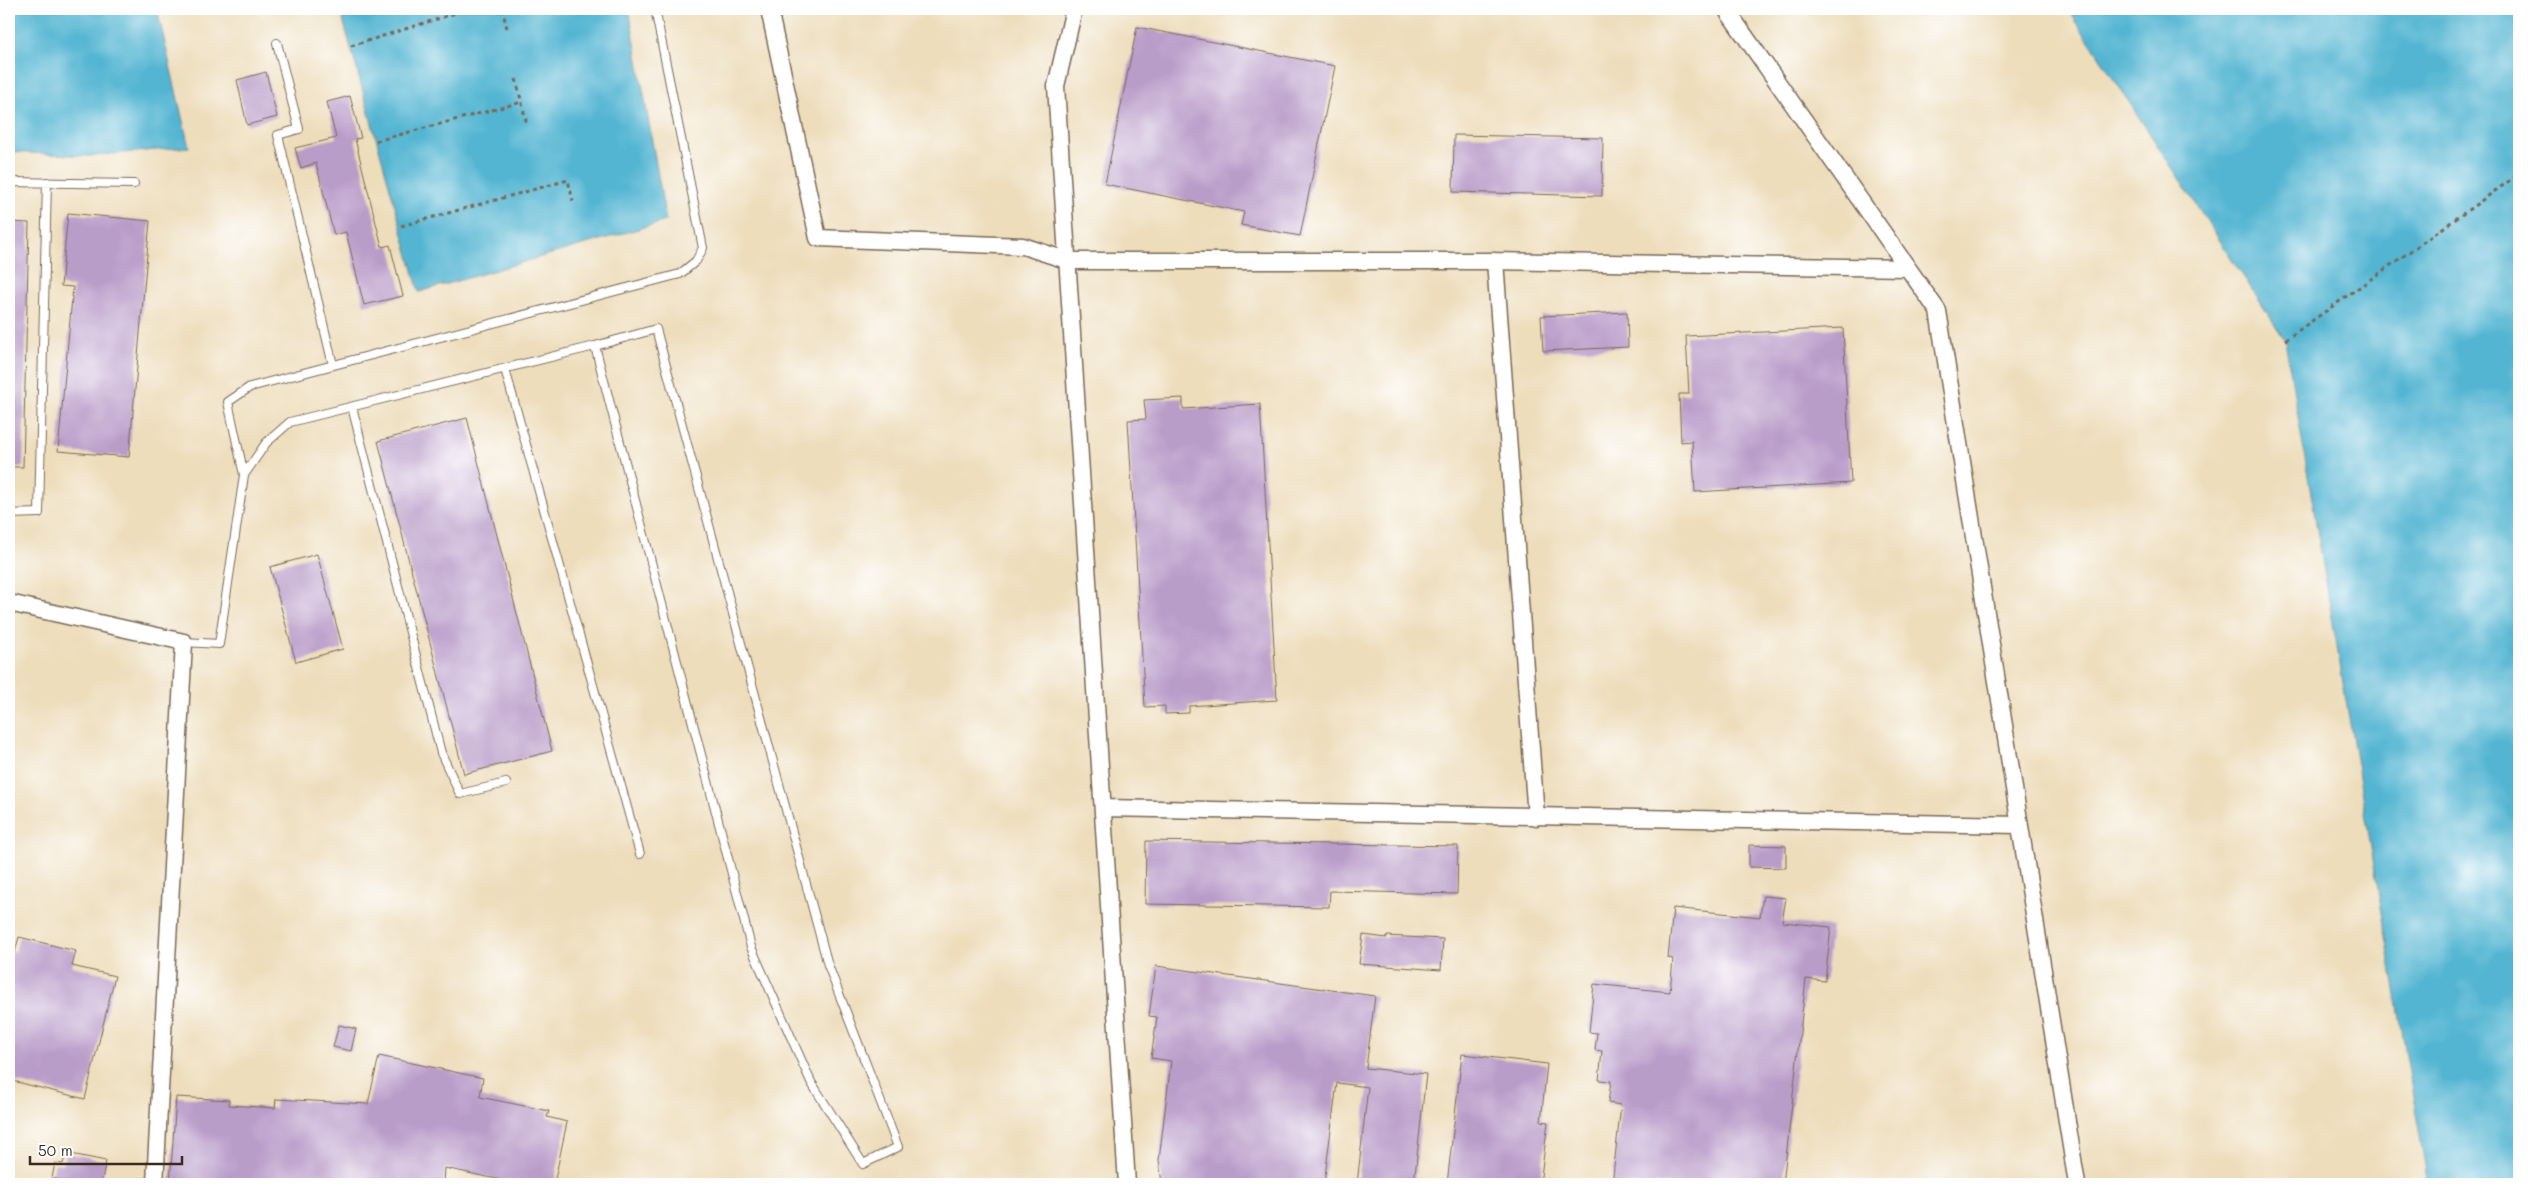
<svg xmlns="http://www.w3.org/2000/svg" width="2528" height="1193" font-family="Mali,sans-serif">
<rect width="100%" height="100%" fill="#fff"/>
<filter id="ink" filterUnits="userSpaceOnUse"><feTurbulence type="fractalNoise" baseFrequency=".02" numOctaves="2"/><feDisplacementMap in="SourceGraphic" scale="10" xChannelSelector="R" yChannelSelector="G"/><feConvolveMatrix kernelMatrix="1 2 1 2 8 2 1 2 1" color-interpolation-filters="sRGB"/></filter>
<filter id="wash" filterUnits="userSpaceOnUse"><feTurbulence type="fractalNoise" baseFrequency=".0096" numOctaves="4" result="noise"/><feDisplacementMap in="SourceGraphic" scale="20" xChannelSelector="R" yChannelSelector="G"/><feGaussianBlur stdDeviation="1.12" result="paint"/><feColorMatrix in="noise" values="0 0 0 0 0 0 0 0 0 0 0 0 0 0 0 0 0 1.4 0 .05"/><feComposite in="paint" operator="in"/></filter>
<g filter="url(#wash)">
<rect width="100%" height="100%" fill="#edddbb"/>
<path fill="#53b5d2" stroke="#477078" d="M 9,9 L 157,9 L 189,147 L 89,156 L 9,152 Z
M 340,9 L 629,9 L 666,221 L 419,292 Z
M 2068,9 L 2519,9 L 2519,1184 L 2428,1184 L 2285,340 Z"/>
<g id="blocks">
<path fill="#b99dc9" d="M 1137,27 L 1335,66 L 1300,236 L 1241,225 L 1244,212 L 1105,184 Z
M 266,72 L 277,117 L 247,125 L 237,80 Z
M 350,96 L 361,138 L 355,139 L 382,247 L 390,245 L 403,296 L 364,305 L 346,232 L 334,235 L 316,163 L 301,168 L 295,148 L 336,138 L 327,102 Z
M 1454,135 L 1603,138 L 1602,196 L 1453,192 Z
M 68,213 L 150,221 L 129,457 L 58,451 L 73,287 L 61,286 Z
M 9,222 L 29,223 L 23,467 L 9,467 Z
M 1627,312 L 1628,347 L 1543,351 L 1541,316 Z
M 1843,328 L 1851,483 L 1695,492 L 1692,441 L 1681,442 L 1679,394 L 1689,394 L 1686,336 Z
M 1183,398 L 1183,409 L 1260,404 L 1277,700 L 1189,706 L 1189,713 L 1165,714 L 1165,706 L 1145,707 L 1128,420 L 1146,419 L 1144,400 Z
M 467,418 L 552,751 L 464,774 L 378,441 Z
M 317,554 L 343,649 L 296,662 L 270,567 Z
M 1146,841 L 1458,846 L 1457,894 L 1330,891 L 1329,907 L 1145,904 Z
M 1749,845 L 1786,846 L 1786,868 L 1749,867 Z
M 1763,896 L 1786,898 L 1782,922 L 1831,927 L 1825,981 L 1806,979 L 1783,1184 L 1612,1184 L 1621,1105 L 1608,1103 L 1611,1081 L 1599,1080 L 1602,1051 L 1595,1050 L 1597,1033 L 1589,1032 L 1594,984 L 1670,992 L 1673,959 L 1668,958 L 1673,908 L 1760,917 Z
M 1363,935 L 1387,938 L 1387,936 L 1443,939 L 1441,970 L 1359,964 Z
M 19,937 L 76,951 L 72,966 L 115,976 L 85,1099 L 9,1080 L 9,950 L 15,952 Z
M 1156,966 L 1375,996 L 1366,1068 L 1426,1074 L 1414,1184 L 1357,1184 L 1368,1087 L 1337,1083 L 1324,1184 L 1162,1184 L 1159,1160 L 1171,1061 L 1151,1058 L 1157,1017 L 1149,1016 Z
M 339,1025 L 356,1029 L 351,1051 L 333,1047 Z
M 1462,1054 L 1547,1064 L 1541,1121 L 1548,1122 L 1540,1184 L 1447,1184 Z
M 379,1056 L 483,1078 L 480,1097 L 549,1111 L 547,1117 L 567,1122 L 554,1184 L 520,1184 L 445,1168 L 444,1184 L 170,1184 L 176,1097 L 229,1100 L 229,1105 L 275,1108 L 276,1099 L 368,1104 Z
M 66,1153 L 106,1161 L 101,1184 L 60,1184 L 60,1180 L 52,1178 L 55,1163 L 63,1164 Z"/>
</g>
</g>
<g filter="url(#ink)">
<use href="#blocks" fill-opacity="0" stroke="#796955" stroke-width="1"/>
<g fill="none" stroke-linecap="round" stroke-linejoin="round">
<g stroke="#796955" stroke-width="10">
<path id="lane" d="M 277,43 L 299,129 L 278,135 L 333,365
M 9,182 L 134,184
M 505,369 L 640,854
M 352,407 L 441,753 L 460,794 L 506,783
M 244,475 L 228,402 L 250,387 L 680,274 L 696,261 L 703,248 L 655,9
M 9,514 L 39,513 L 47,182
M 184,642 L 219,644 L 244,475 L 266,443 L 290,422 L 595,346 L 656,329 L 828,965 L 898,1147 L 863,1164 L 811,1082 L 751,947 L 595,346"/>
</g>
<g stroke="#796955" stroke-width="19">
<path id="street" d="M 769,9 L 818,238 L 1023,246 L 1069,261 L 1495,261 L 1907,268
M 1074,9 L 1056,86 L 1127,1184
M 1726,9 L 1938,311 L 2077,1184
M 1495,261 L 1536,817
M 9,603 L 184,642 L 155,1184
M 1103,808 L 2019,825"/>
</g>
<path stroke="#796955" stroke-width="3" stroke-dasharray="4 4" stroke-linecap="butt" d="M 502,9 L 507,28
M 351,46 L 469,9
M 516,79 L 527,125
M 376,141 L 522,102
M 401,226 L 568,180 L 573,201
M 2285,340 L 2519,174"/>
<use href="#lane" stroke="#fff" stroke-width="8"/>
<use href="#street" stroke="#fff" stroke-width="16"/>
</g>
</g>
<rect width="2528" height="1193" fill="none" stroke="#fff" stroke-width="30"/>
<path d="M30 1156v8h152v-8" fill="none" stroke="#3b2a1e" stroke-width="2.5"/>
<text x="38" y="1156" font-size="15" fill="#3b2a1e" stroke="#ffffff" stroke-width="4" paint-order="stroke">50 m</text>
</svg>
